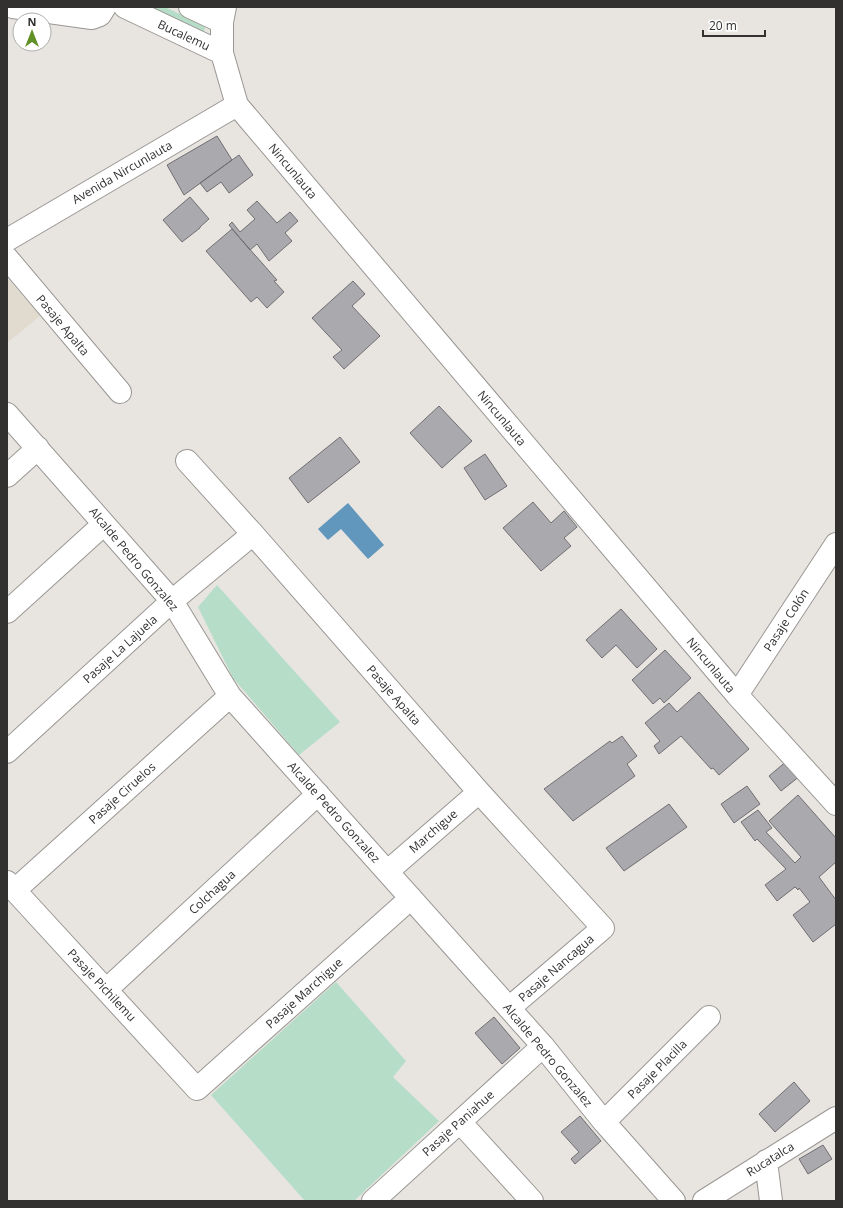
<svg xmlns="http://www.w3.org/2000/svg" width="843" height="1208" font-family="'Open Sans',sans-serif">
<rect width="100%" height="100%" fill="#e8e5e1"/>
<path fill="#e0dacf" d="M 7,278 L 40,316 L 7,343 Z"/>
<path fill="#b6ddc7" d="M 146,7 L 165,7 L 203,25 L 205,28 L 204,31 L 202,33 Z
M 217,585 L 340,722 L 299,755 L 233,678 L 198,607 Z
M 336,982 L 406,1061 L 393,1077 L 439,1121 L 354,1201 L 305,1201 L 211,1095 Z"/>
<path fill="#6197bc" d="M 348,503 L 384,545 L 368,559 L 341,529 L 328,540 L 318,529 Z"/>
<path fill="#aaa9ad" stroke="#706e72" d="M 217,136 L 232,160 L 184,195 L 167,165 Z
M 239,155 L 253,175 L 229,193 L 221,182 L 207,192 L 200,183 Z
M 190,197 L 209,219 L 200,227 L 200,228 L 182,242 L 163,220 Z
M 257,201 L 277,223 L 290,212 L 298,221 L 285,233 L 292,241 L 269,261 L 257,244 L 250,250 L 229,225 L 232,222 L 240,232 L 255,219 L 247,210 Z
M 232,229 L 277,280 L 274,281 L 284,292 L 267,308 L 257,297 L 251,302 L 206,251 Z
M 353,281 L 365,294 L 352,306 L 380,336 L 344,369 L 333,357 L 342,350 L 312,318 Z
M 439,406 L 472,441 L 442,468 L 410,433 Z
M 340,437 L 360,462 L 308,503 L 289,478 Z
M 485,454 L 507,486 L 485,500 L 464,468 Z
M 533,502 L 551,523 L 564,511 L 577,527 L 564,538 L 571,546 L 541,571 L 503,528 Z
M 621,609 L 657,649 L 637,668 L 616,645 L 602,658 L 586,640 Z
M 665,650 L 691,678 L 664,703 L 660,698 L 653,704 L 632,680 Z
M 699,692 L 749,749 L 719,775 L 713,768 L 711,769 L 681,736 L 659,754 L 654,746 L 660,741 L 645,723 L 669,703 L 677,712 Z
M 622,736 L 637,756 L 627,764 L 635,776 L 573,821 L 544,789 L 610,741 L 612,743 Z
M 788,760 L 800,776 L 781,791 L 769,776 Z
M 747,786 L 760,804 L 734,823 L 721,804 Z
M 798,795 L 836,838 L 836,862 L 819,877 L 836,900 L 836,924 L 813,942 L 793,915 L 810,902 L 799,888 L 798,890 L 795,887 L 777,901 L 765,885 L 786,869 L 757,839 L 755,841 L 741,822 L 758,810 L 772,828 L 766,832 L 795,863 L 801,857 L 769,821 Z
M 669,804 L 687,827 L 624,871 L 606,848 Z
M 494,1017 L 520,1048 L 502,1064 L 475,1033 Z
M 794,1082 L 810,1101 L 775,1132 L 759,1114 Z
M 580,1116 L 601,1141 L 575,1164 L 571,1159 L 579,1152 L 561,1132 Z
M 823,1145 L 832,1159 L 808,1174 L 799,1159 Z"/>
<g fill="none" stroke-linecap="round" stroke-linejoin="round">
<g stroke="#999693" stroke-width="24">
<path id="minor" d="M 13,7 L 92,18 L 100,15 L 105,7
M 125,7 L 222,53
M 190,7 L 222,22
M 225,7 L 222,22 L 222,53 L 237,105 L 737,695 L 836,804
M 7,240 L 237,105
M 7,258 L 120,392
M 7,414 L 172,601 L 230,696 L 509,1008 L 543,1046 L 604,1122 L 674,1201
M 187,461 L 253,534 L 479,792 L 603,928 L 509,1008
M 7,476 L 38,448
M 7,612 L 104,524
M 737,695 L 836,544
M 7,752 L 172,601 L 253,534
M 388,871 L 479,792
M 7,882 L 197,1089 L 411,898
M 15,890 L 230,696
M 106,990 L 318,794
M 460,1122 L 532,1201
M 604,1122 L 709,1017
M 766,1161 L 771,1201
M 373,1201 L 543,1046
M 704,1201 L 836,1118"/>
</g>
<use href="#minor" stroke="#fff" stroke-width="22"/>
</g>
<g text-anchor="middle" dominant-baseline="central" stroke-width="3.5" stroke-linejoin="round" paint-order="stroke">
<g font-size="12" fill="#323130" stroke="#fff">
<text transform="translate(184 35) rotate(25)">Bucalemu</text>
<text transform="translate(293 171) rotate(50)">Nincunlauta</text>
<text transform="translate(122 172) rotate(-30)">Avenida Nircunlauta</text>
<text transform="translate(63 325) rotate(50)">Pasaje Apalta</text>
<text transform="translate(502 418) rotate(50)">Nincunlauta</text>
<text transform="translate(134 559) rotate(50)">Alcalde Pedro Gonzalez</text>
<text transform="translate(786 620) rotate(-57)">Pasaje Colón</text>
<text transform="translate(120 649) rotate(-42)">Pasaje La Lajuela</text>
<text transform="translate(711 665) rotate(50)">Nincunlauta</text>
<text transform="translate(394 695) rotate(49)">Pasaje Apalta</text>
<text transform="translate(122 793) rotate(-42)">Pasaje Ciruelos</text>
<text transform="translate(334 812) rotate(48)">Alcalde Pedro Gonzalez</text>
<text transform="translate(433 831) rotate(-41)">Marchigue</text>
<text transform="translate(212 892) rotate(-43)">Colchagua</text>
<text transform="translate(556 968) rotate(-41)">Pasaje Nancagua</text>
<text transform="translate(102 985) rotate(47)">Pasaje Pichilemu</text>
<text transform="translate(304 993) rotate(-42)">Pasaje Marchigue</text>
<text transform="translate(548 1055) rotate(50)">Alcalde Pedro Gonzalez</text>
<text transform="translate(657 1069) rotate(-45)">Pasaje Placilla</text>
<text transform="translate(458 1123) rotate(-42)">Pasaje Paniahue</text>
<text transform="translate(770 1159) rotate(-32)">Rucatalca</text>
</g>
</g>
<rect width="843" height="1208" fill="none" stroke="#323130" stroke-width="16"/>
<g transform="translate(32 32)"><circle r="19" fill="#ffffff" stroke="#adadac"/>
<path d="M0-3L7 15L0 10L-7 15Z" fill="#619025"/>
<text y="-6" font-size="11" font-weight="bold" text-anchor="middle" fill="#323130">N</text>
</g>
<path d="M703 30v6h62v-6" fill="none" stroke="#323130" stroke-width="2"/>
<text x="709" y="30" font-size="12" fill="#323130" stroke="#ffffff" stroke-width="3" paint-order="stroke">20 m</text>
</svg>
